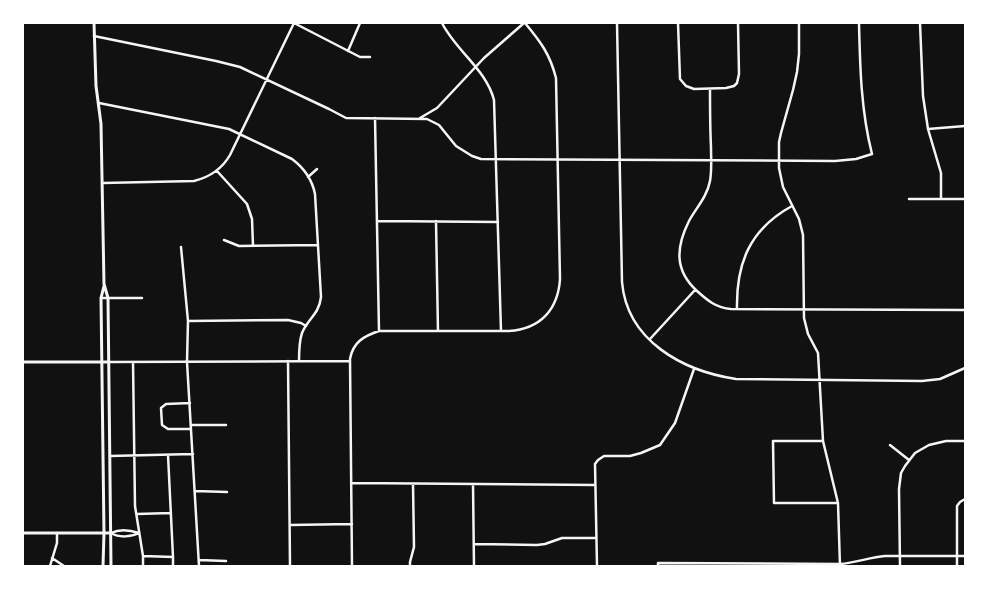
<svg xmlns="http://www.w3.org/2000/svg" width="988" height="589" font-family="'Roboto Condensed',sans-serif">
<rect width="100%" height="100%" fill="#111"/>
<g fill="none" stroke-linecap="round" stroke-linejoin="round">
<path stroke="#f5f5f5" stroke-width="2.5" d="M 294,23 L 360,57 L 370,57
M 442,23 C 456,51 486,69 494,100 L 501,331
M 617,23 L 622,282 C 627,341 683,371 736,379 L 922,381 L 940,379 L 965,368
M 678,23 L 680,79 L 686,86 L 694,89 L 726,88 L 734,86 L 737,83 L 739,74 L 738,23
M 799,23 L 799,54 L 797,72 L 793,90 L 781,133 L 779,142 L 779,168 L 783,187 L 799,219 L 803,235 L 804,318 L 808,334 L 818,353 L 823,441 L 838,503 L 840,566
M 920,23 L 923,96 L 928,129 L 941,173 L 941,199
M 94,36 L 216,61 L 240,67 L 329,109 L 346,118 L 427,119 L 439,125 L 456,146 L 472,156 L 481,159 L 835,161 L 856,159 L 872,154 C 861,111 860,67 859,23
M 348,51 L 360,23
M 710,89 C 710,108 710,128 711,147 C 711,158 712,170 710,181 C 707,197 696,208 689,221 C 676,247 674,270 697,291 C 707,300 716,308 731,309 L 965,310
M 99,103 L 229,129 L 292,159 C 304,168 312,179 315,194 L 321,297 C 319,315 308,318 302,333 C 299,342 299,352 299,361
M 375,118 L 379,331
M 420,118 L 437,108 L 484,58 L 524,23
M 928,129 L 965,126
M 217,171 L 247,204 L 252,219 L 253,246
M 308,177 L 317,169
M 103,183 L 194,181 C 210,177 222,169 230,155 L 294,23
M 909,199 L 965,199
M 377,221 L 498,222
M 436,221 L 438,331
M 224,240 L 239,246 L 318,245
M 181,247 L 188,321 L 187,362 L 199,566
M 101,298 L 142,298
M 737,309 C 736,263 750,229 792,206
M 188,321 L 288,320 L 301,323 L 306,326
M 650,339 L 695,290
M 288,361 L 290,566
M 109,362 L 350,361
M 133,362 L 135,506 L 143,556 L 143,566
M 190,403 L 166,404 L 161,408 L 162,425 L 168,429 L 191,429
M 191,425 L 226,425
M 823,441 L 773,441 L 774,503 L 838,503
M 890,445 L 909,460
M 168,455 L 173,557
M 110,456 L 193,454
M 351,483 L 595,485
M 473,484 L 474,566
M 195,491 L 227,492
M 137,514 L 171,513
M 290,525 L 352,524
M 111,533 C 119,538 131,537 139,533
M 111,533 C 119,529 130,530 139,533
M 474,544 L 537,545 L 545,544 L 562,538 L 596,538
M 143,556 L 173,557 L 173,566
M 52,558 L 64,566
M 199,560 L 226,561
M 50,566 L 57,543 L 57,533
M 352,566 L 350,359 C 353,342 364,336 379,331 L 509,331 C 540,329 558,310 560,279 L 556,78 C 550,54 540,41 525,23
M 410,566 L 410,562 L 414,547 L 413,484
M 597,566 L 595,464 L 598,460 L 604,456 L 630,456 L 641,453 L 660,445 L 675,423 L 694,369
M 658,566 L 658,563 L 840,564 C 856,563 870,557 885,556 L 965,556
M 900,566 L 899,489 L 901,473 L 905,466 L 915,453 L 929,445 L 946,441 L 965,441
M 957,566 L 957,506 L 960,502 L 965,499"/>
<path stroke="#f5f5f5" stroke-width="3" d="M 94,23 L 96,86 L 101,124 L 104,284 L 108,298 L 111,566
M 23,362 L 109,362
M 23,533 L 111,533
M 103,566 L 104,533 L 101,298 L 104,286"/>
</g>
<rect width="988" height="589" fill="none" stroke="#ffffff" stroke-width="48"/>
</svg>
